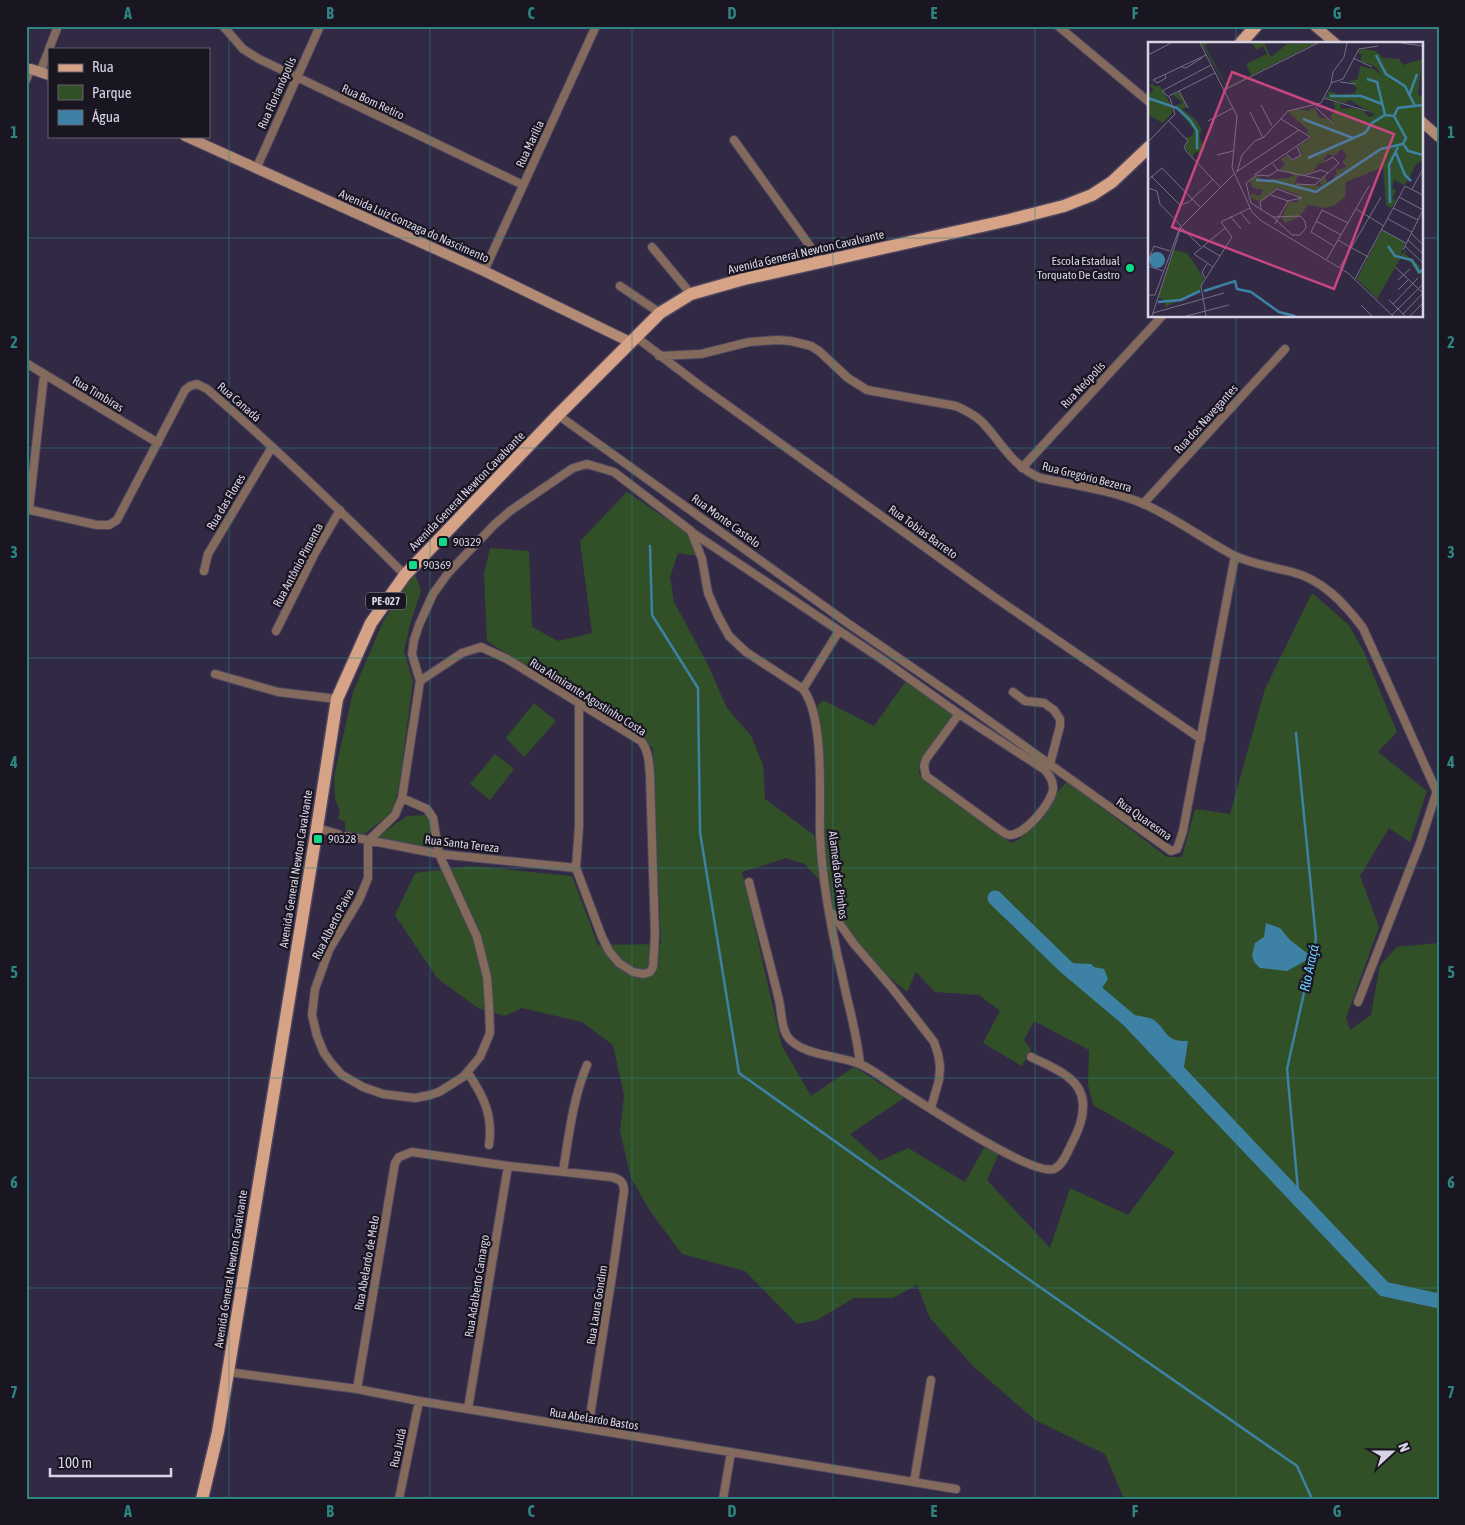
<svg xmlns="http://www.w3.org/2000/svg" width="1465" height="1525" font-family="'Asap Condensed',sans-serif">
<rect width="100%" height="100%" fill="#322a45"/>
<path fill="#325027" d="M 627,492 L 688,533 L 697,556 L 678,553 L 670,577 L 674,602 L 707,663 L 727,708 L 751,736 L 763,765 L 765,799 L 814,835 L 823,885 L 805,864 L 786,858 L 742,872 L 782,1046 L 811,1096 L 854,1067 L 904,1098 L 850,1134 L 880,1161 L 908,1148 L 965,1182 L 984,1148 L 999,1153 L 987,1180 L 1050,1248 L 1070,1188 L 1128,1215 L 1175,1152 L 1093,1105 L 1088,1084 L 1089,1050 L 1034,1021 L 1024,1040 L 1031,1050 L 1022,1066 L 983,1043 L 1000,1011 L 979,995 L 935,992 L 916,972 L 907,992 C 879,969 848,940 832,907 L 824,837 L 816,708 L 823,700 L 874,726 L 906,681 L 955,715 L 919,766 L 919,774 L 1011,843 L 1020,839 L 1067,781 L 1167,857 L 1182,857 L 1195,809 L 1230,814 L 1265,689 L 1312,593 L 1348,624 L 1363,650 L 1397,732 L 1378,752 L 1427,791 L 1410,842 L 1389,828 L 1360,876 L 1379,927 L 1346,1018 L 1350,1030 L 1371,1015 L 1380,965 L 1397,947 L 1439,943 L 1439,1499 L 1124,1499 L 1105,1454 L 1035,1420 L 973,1366 L 930,1318 L 917,1285 L 893,1298 L 854,1298 L 817,1320 L 797,1324 L 745,1271 L 682,1254 L 650,1211 L 631,1178 L 620,1131 L 624,1095 L 613,1045 L 582,1022 L 522,1008 L 504,1016 L 478,1008 L 437,978 L 395,915 L 415,873 L 471,866 L 572,876 L 598,945 L 661,944 L 653,748 L 487,641 L 484,574 L 490,548 L 529,551 L 532,627 L 558,641 L 592,633 L 580,541 Z
M 414,571 L 421,591 L 410,624 L 404,652 L 413,681 L 400,780 L 393,812 L 363,835 L 345,830 L 345,822 L 338,818 L 340,811 L 335,799 L 334,776 L 353,692 L 383,622 Z
M 534,703 L 556,721 L 524,757 L 506,738 Z
M 495,754 L 514,769 L 490,800 L 470,784 Z
M 426,815 L 431,822 L 436,852 L 378,840 L 378,836 L 407,816 Z"/>
<path fill="#3d82a4" d="M 1266,923 L 1280,928 L 1290,940 L 1312,957 L 1287,971 L 1260,968 L 1254,962 L 1252,955 L 1255,943 L 1264,937 Z
M 1065,957 L 1069,963 L 1091,964 L 1094,967 L 1104,969 L 1108,979 L 1098,994 L 1094,994 L 1083,990 L 1078,980 L 1080,976 L 1075,969 L 1069,969 L 1065,966 Z
M 1134,1015 C 1139,1016 1149,1017 1154,1020 C 1168,1031 1165,1042 1188,1041 L 1182,1080 L 1177,1075 L 1165,1047 C 1149,1044 1138,1034 1129,1020 Z"/>
<g fill="none" stroke-linecap="round" stroke-linejoin="round">
<path stroke="#3d82a4" stroke-width="2.5" d="M 650,546 L 652,615 L 698,688 L 700,832 L 739,1073 L 1034,1283 L 1297,1466 L 1312,1499
M 1296,733 L 1316,939 L 1287,1069 L 1299,1201"/>
<path stroke="#3d82a4" stroke-width="15" d="M 995,898 L 1065,966 L 1129,1020 L 1384,1289 L 1439,1301"/>
<g stroke="#4d455f" stroke-width="10">
<path id="minor" d="M 223,26 L 243,49 L 259,59 L 523,185
M 1058,26 L 1149,102
M 49,49 L 58,26
M 40,72 L 49,50
M 26,80 L 31,69
M 734,140 L 822,263
M 256,169 L 320,26
M 652,247 L 691,294
M 484,271 L 596,26
M 620,286 L 660,313
M 636,337 L 699,385 L 990,594 L 1201,739
M 659,356 L 701,354 L 749,342 L 778,340 L 791,341 L 811,346 L 819,351 L 848,378 L 867,390 L 956,406 C 965,410 975,415 982,422 C 1003,444 1011,465 1040,478 C 1074,485 1111,490 1144,504 C 1175,518 1203,539 1233,555 C 1251,564 1273,567 1292,572 C 1323,580 1344,603 1363,628 L 1439,797
M 26,363 L 158,443
M 558,415 L 846,622 L 964,703 L 1171,851 L 1177,849 L 1183,831 L 1235,556
M 1022,468 L 1162,316
M 1143,504 L 1285,349
M 26,509 L 97,525 L 109,525 L 117,520 L 185,390 L 190,386 L 197,384 L 207,389 C 276,448 341,511 405,575
M 29,509 L 44,375
M 693,533 L 883,660 L 959,714 L 1045,770 C 1049,775 1053,780 1053,787 C 1054,801 1025,835 1010,835 C 1006,835 1003,832 1000,830 L 926,776 L 924,766 L 926,759 L 959,714
M 204,571 L 208,554 L 272,447
M 276,631 L 315,553 L 340,510
M 839,631 L 803,689 C 825,718 819,798 820,835 C 822,878 832,933 842,975 C 848,1005 857,1033 860,1064
M 215,674 L 278,692 L 337,699
M 420,681 L 462,653 L 481,647 L 507,659 L 641,741 C 649,751 649,763 650,776 L 655,934 L 653,967 L 650,972 L 644,974 L 633,972 L 619,963 L 609,951 L 602,937 L 576,868 L 579,826 L 579,704
M 1013,692 L 1025,701 L 1044,703 L 1054,710 L 1060,719 L 1060,726 L 1050,764
M 402,798 L 427,809 L 433,818 L 439,854 L 477,937 L 487,977 L 489,1005 L 490,1033 L 480,1057 L 463,1077 L 439,1092 L 430,1095 L 415,1098 L 383,1094 L 363,1087 L 342,1075 L 332,1064 L 324,1053 L 317,1036 L 312,1015 L 315,989 L 329,950 L 359,900 L 368,878 L 368,841 L 395,815 L 402,798 L 420,681 L 412,654 L 414,640 L 419,625 L 433,594 L 449,572 L 494,525 L 510,511 L 573,468 L 587,464 L 614,472 L 691,531 L 702,559 L 708,593 L 718,616 L 729,636 L 746,652 L 803,689
M 317,828 L 338,834
M 347,836 L 439,854 L 576,868
M 749,882 C 758,920 769,958 778,996 C 782,1008 780,1024 787,1036 C 801,1056 838,1055 860,1064 C 874,1070 888,1082 901,1090 C 925,1105 1031,1176 1054,1169 C 1063,1165 1067,1153 1071,1145 C 1083,1123 1092,1095 1068,1077 C 1057,1068 1043,1063 1031,1057
M 832,913 L 854,944 L 892,988 L 934,1042 L 938,1054 L 940,1066 L 939,1080 L 931,1108
M 1358,1002 L 1420,843 L 1436,794
M 468,1073 C 484,1097 493,1115 489,1145
M 563,1171 C 569,1135 573,1098 587,1065
M 228,1372 L 357,1389 L 419,1401 L 956,1489
M 357,1389 L 395,1163 L 399,1157 L 412,1152 L 508,1166 L 611,1177 C 620,1179 624,1182 624,1191 L 614,1263 L 588,1429
M 468,1409 L 508,1166
M 914,1482 L 931,1380
M 399,1499 L 419,1401
M 723,1499 L 731,1452"/>
</g>
<g stroke="#4d455f" stroke-width="12">
<path id="secondary" d="M 1315,26 L 1336,44
M 26,69 L 31,69 L 49,75
M 1421,121 L 1439,137
M 185,136 L 484,271 L 630,342"/>
</g>
<g stroke="#4d455f" stroke-width="15">
<path id="primary" d="M 1240,44 L 1256,26
M 202,1499 L 218,1432 L 228,1372 L 317,828 L 337,699 L 371,623 L 405,575 L 558,415 L 660,313 L 691,294 L 744,279 L 1009,220 L 1064,206 L 1092,195 L 1112,182 L 1149,147"/>
</g>
<use href="#minor" stroke="#836a5c" stroke-width="8"/>
<use href="#secondary" stroke="#b38a74" stroke-width="10"/>
<use href="#primary" stroke="#d7a386" stroke-width="12"/>
</g>
<path fill="none" stroke="#2d8480" stroke-width="1" stroke-opacity="0.55" d="M 229,26 L 229,1499M 430,26 L 430,1499M 632,26 L 632,1499M 833,26 L 833,1499M 1035,26 L 1035,1499M 1236,26 L 1236,44M 26,238 L 1149,238M 1421,238 L 1439,238M 1236,316 L 1236,1499M 26,448 L 1439,448M 26,658 L 1439,658M 26,868 L 1439,868M 26,1078 L 1439,1078M 26,1288 L 1439,1288"/>
<g fill="#10d98a" stroke="#191521" stroke-width="2">
<circle cx="1130" cy="268" r="5"/>
<rect x="438" y="537" width="10" height="10" rx="2.5"/>
<rect x="408" y="560" width="10" height="10" rx="2.5"/>
<rect x="313" y="834" width="10" height="10" rx="2.5"/>
</g>
<g text-anchor="middle" dominant-baseline="central" stroke-width="4.5" stroke-linejoin="round" paint-order="stroke">
<rect fill="#191521" stroke="#9f9aaa" stroke-width="1" x="366" y="592.5" width="40" height="17" rx="4"/>
<g font-size="11" font-weight="bold" fill="#d8d3e5">
<text x="386" y="601">PE-027</text>
</g>
<g font-size="12" fill="#d8d3e5" stroke="#191521">
<text transform="translate(277 93) rotate(-66)">Rua Florianópolis</text>
<text transform="translate(373 102) rotate(25)">Rua Bom Retiro</text>
<text transform="translate(530 144) rotate(-65)">Rua Marília</text>
<text transform="translate(414 226) rotate(24)">Avenida Luiz Gonzaga do Nascimento</text>
<text transform="translate(806 252) rotate(-13)">Avenida General Newton Cavalvante</text>
<text transform="translate(1083 385) rotate(-47)">Rua Neópolis</text>
<text transform="translate(98 394) rotate(31)">Rua Timbiras</text>
<text transform="translate(239 402) rotate(41)">Rua Canadá</text>
<text transform="translate(1206 419) rotate(-48)">Rua dos Navegantes</text>
<text transform="translate(1087 477) rotate(14)">Rua Gregório Bezerra</text>
<text transform="translate(467 491) rotate(-46)">Avenida General Newton Cavalvante</text>
<text transform="translate(226 502) rotate(-59)">Rua das Flores</text>
<text transform="translate(726 521) rotate(36)">Rua Monte Castelo</text>
<text transform="translate(923 532) rotate(36)">Rua Tobias Barreto</text>
<text transform="translate(298 565) rotate(-62)">Rua Antônio Pimenta</text>
<text transform="translate(588 697) rotate(32)">Rua Almirante Agostinho Costa</text>
<text transform="translate(1144 819) rotate(35)">Rua Quaresma</text>
<text transform="translate(462 844) rotate(7)">Rua Santa Tereza</text>
<text transform="translate(296 869) rotate(-81)">Avenida General Newton Cavalvante</text>
<text transform="translate(838 875) rotate(83)">Alameda dos Pinhos</text>
<text transform="translate(333 924) rotate(-63)">Rua Alberto Paiva</text>
<text transform="translate(367 1263) rotate(-80)">Rua Abelardo de Melo</text>
<text transform="translate(231 1269) rotate(-81)">Avenida General Newton Cavalvante</text>
<text transform="translate(477 1286) rotate(-81)">Rua Adalberto Camargo</text>
<text transform="translate(597 1305) rotate(-81)">Rua Laura Gondim</text>
<text transform="translate(594 1419) rotate(9)">Rua Abelardo Bastos</text>
<text transform="translate(398 1448) rotate(-78)">Rua Judá</text>
</g>
<g font-size="12" fill="#d8d3e5" stroke="#191521" text-anchor="start">
<text x="1120" y="261" text-anchor="end">Escola Estadual<tspan x="1120" dy="14">Torquato De Castro</tspan></text>
<text x="453" y="542">90329</text>
<text x="423" y="565">90369</text>
<text x="328" y="839">90328</text>
</g>
<g font-size="14" font-style="italic" fill="#6acdff" stroke="#191521">
<text transform="translate(1309 968) rotate(-78)">Rio Araçá</text>
</g>
</g>
<g transform="translate(1148 42)">
<rect width="275" height="275" fill="#322a45"/>
<path d="M 53,1 L 60,1 L 57,4 L 79,45 L 103,33 L 98,22 L 119,12 L 115,4 L 108,8 L 104,1 L 116,1 L 123,15 L 139,2 L 168,1 L 79,46 ZM 215,7 L 228,9 L 235,16 L 251,17 L 255,23 L 274,17 L 270,53 L 275,54 L 275,118 L 268,122 L 257,143 L 246,138 L 244,145 L 248,149 L 244,156 L 248,159 L 243,166 L 238,163 L 235,125 L 198,140 L 197,155 L 185,164 L 175,166 L 160,163 L 151,175 L 137,181 L 134,177 L 140,160 L 149,160 L 151,153 L 130,146 L 112,160 L 102,155 L 104,151 L 112,154 L 115,148 L 105,146 L 102,139 L 109,134 L 115,138 L 140,136 L 146,133 L 132,127 L 137,122 L 133,117 L 139,113 L 144,119 L 155,112 L 150,104 L 163,96 L 159,91 L 160,88 L 140,70 L 149,67 L 160,69 L 166,66 L 172,76 L 179,76 L 188,84 L 182,75 L 187,67 L 186,60 L 193,62 L 192,67 L 205,66 L 216,69 L 221,75 L 227,73 L 202,58 L 196,61 L 178,56 L 181,49 L 192,53 L 207,51 L 209,46 L 202,39 L 210,37 L 212,24 L 226,27 L 234,34 L 228,25 L 213,19 L 213,13 L 217,12 L 211,12 L 210,9 ZM 194,107 L 199,115 L 194,120 L 199,125 L 190,128 L 187,126 L 189,131 L 183,139 L 179,141 L 177,134 L 172,138 L 173,144 L 147,142 L 149,135 L 166,129 L 170,122 L 179,120 L 175,117 L 180,112 L 186,114 ZM 5,41 L 5,44 L 12,44 L 24,65 L 24,71 L 15,81 L 0,73 L 0,49 L 4,51 L 5,46 L 1,44 ZM 31,49 L 39,65 L 34,67 L 47,77 L 54,88 L 51,94 L 57,107 L 52,112 L 48,109 L 44,115 L 37,105 L 40,99 L 38,96 L 44,94 L 46,88 L 27,64 L 35,61 L 25,53 ZM 234,188 L 257,201 L 252,214 L 259,207 L 257,212 L 271,223 L 275,232 L 270,232 L 264,222 L 253,215 L 229,257 L 209,237 ZM 26,208 L 39,211 L 56,236 L 52,249 L 17,265 L 17,259 L 10,255 Z" fill="#325027" fill-rule="evenodd"/>
<path d="M1 218a8 8 0 1 1 16 0a8 8 0 1 1-16 0Z" fill="#3d82a4"/>
<path fill="none" stroke="#3d82a4" stroke-width="2.5" d="M 228,13 L 238,32 L 257,44 L 267,64M 219,37 L 229,40 L 237,73M 182,54 L 213,54 L 234,62M 261,54 L 269,32M 0,56 L 29,66 L 42,78 L 49,89 L 49,107M 155,77 L 205,96M 256,103 L 260,109 L 275,113M 248,111 L 257,133 L 263,139M 160,116 L 217,91 L 224,81 L 237,73 L 246,74 L 250,66 L 275,63M 108,138 L 126,139 L 168,150 L 233,107 L 255,102 L 258,96 L 246,74M 242,161 L 241,123 L 250,105M 240,204 L 247,214 L 264,218 L 271,230 L 275,228M 56,249 L 87,239 L 89,247 L 103,250 L 131,270 L 147,274M 10,260 L 33,258 L 52,249"/>
<path fill="none" stroke="#746e85" stroke-width="1" d="M 52,1 L 89,74 L 84,126 L 104,170 L 112,178 L 200,231 L 245,274M 253,1 L 275,4M 0,13 L 23,1M 205,16 L 224,25M 34,25 L 38,26 L 54,16M 5,38 L 58,13M 5,38 L 9,41 L 18,36 L 17,33M 192,40 L 208,42M 183,41 L 195,37 L 211,7 L 230,4M 76,48 L 170,1M 31,49 L 40,66M 21,54 L 67,31M 176,56 L 219,69M 113,63 L 124,84M 167,65 L 186,82M 102,70 L 115,96M 20,78 L 40,99 L 36,105 L 39,110 L 72,145M 60,79 L 85,66M 0,100 L 27,72 L 22,56 L 14,49 L 63,23M 139,112 L 144,118 L 153,113 L 149,105M 69,113 L 85,109M 125,122 L 130,128 L 172,137M 88,130 L 151,88M 89,130 L 94,113 L 107,99 L 116,95 L 140,69 L 173,61 L 183,42 L 185,30 L 196,15 L 199,1M 106,133 L 162,95 L 133,77M 157,133 L 173,128 L 180,131M 3,134 L 32,163 L 41,160 L 65,137M 0,138 L 14,126 L 52,165M 148,142 L 167,143 L 191,121 L 185,115 L 178,119M 0,146 L 9,149 L 12,162 L 33,184M 264,147 L 275,127M 123,153 L 140,159 L 154,156M 251,155 L 275,168M 245,166 L 270,178M 208,167 L 236,184M 113,168 L 112,160 L 129,147 L 154,156M 92,170 L 102,182M 82,174 L 93,187M 125,175 L 152,174 L 157,179 L 158,186 L 152,193 L 144,193 L 125,175 L 103,161 L 98,141 L 109,133 L 121,134 L 130,128M 240,177 L 264,190M 168,179 L 193,193M 127,182 L 140,159M 33,185 L 53,205M 234,188 L 258,201M 263,191 L 275,203M 190,198 L 220,215M 260,198 L 275,212M 55,204 L 72,214M 186,204 L 163,190 L 174,168 L 200,181M 257,204 L 275,221M 255,208 L 275,168M 179,217 L 221,144M 0,219 L 6,204 L 22,209M 0,224 L 15,229M 65,225 L 46,212 L 77,186M 192,225 L 233,155M 247,225 L 275,251M 57,236 L 54,230 L 59,222M 207,237 L 257,144 L 275,153M 250,238 L 262,227M 250,248 L 261,237M 0,253 L 7,253 L 32,185M 241,258 L 257,274M 245,262 L 270,236M 213,263 L 224,274M 5,271 L 76,251M 255,272 L 275,251M 244,273 L 275,242M 4,274 L 33,185 L 86,132M 38,274 L 81,263M 58,274 L 53,244 L 84,195 L 73,180 L 102,166M 262,274 L 275,261"/>
<path fill="#c8477e" fill-opacity="0.15" stroke="#c8477e" stroke-width="2.5" d="M 84,30 L 246,92 L 186,247 L 24,185 Z"/>
<rect width="275" height="275" fill="none" stroke="#d8d3e5" stroke-width="2.5"/>
</g>
<rect width="1465" height="1525" fill="none" stroke="#191521" stroke-width="55"/>
<rect x="48" y="48" width="162" height="90" fill="#191521" stroke="#65616f"/>
<rect x="58" y="64" width="25" height="8" fill="#d7a386" stroke="#65616f"/>
<text x="92" y="72" font-size="15" fill="#d8d3e5">Rua</text>
<rect x="58" y="85" width="25" height="15" fill="#325027" stroke="#65616f"/>
<text x="92" y="98" font-size="15" fill="#d8d3e5">Parque</text>
<rect x="58" y="110" width="25" height="15" fill="#3d82a4" stroke="#65616f"/>
<text x="92" y="122" font-size="15" fill="#d8d3e5">Água</text>
<g transform="translate(1392 1452) rotate(69)" stroke="#191521" stroke-width="4" paint-order="stroke">
<path d="M0-4L9 19L0 12L-9 19Z" fill="#d8d3e5"/>
<text y="-8" font-size="14" font-weight="bold" text-anchor="middle" fill="#d8d3e5">N</text>
</g>
<path d="M50 1468v8h121v-8" fill="none" stroke="#d8d3e5" stroke-width="2.5"/>
<text x="58" y="1468" font-size="15" fill="#d8d3e5" stroke="#191521" stroke-width="4" paint-order="stroke">100 m</text>
<rect x="28" y="28" width="1410" height="1470" fill="none" stroke="#2d8480" stroke-width="2"/>
<g font-size="16" text-anchor="middle" font-weight="bold" fill="#2d8480">
<text x="128" y="19">A</text>
<text x="330" y="19">B</text>
<text x="531" y="19">C</text>
<text x="732" y="19">D</text>
<text x="934" y="19">E</text>
<text x="1135" y="19">F</text>
<text x="1337" y="19">G</text>
<text x="14" y="138">1</text>
<text x="1451" y="138">1</text>
<text x="14" y="348">2</text>
<text x="1451" y="348">2</text>
<text x="14" y="558">3</text>
<text x="1451" y="558">3</text>
<text x="14" y="768">4</text>
<text x="1451" y="768">4</text>
<text x="14" y="978">5</text>
<text x="1451" y="978">5</text>
<text x="14" y="1188">6</text>
<text x="1451" y="1188">6</text>
<text x="14" y="1398">7</text>
<text x="1451" y="1398">7</text>
<text x="128" y="1517">A</text>
<text x="330" y="1517">B</text>
<text x="531" y="1517">C</text>
<text x="732" y="1517">D</text>
<text x="934" y="1517">E</text>
<text x="1135" y="1517">F</text>
<text x="1337" y="1517">G</text>
</g>
</svg>
